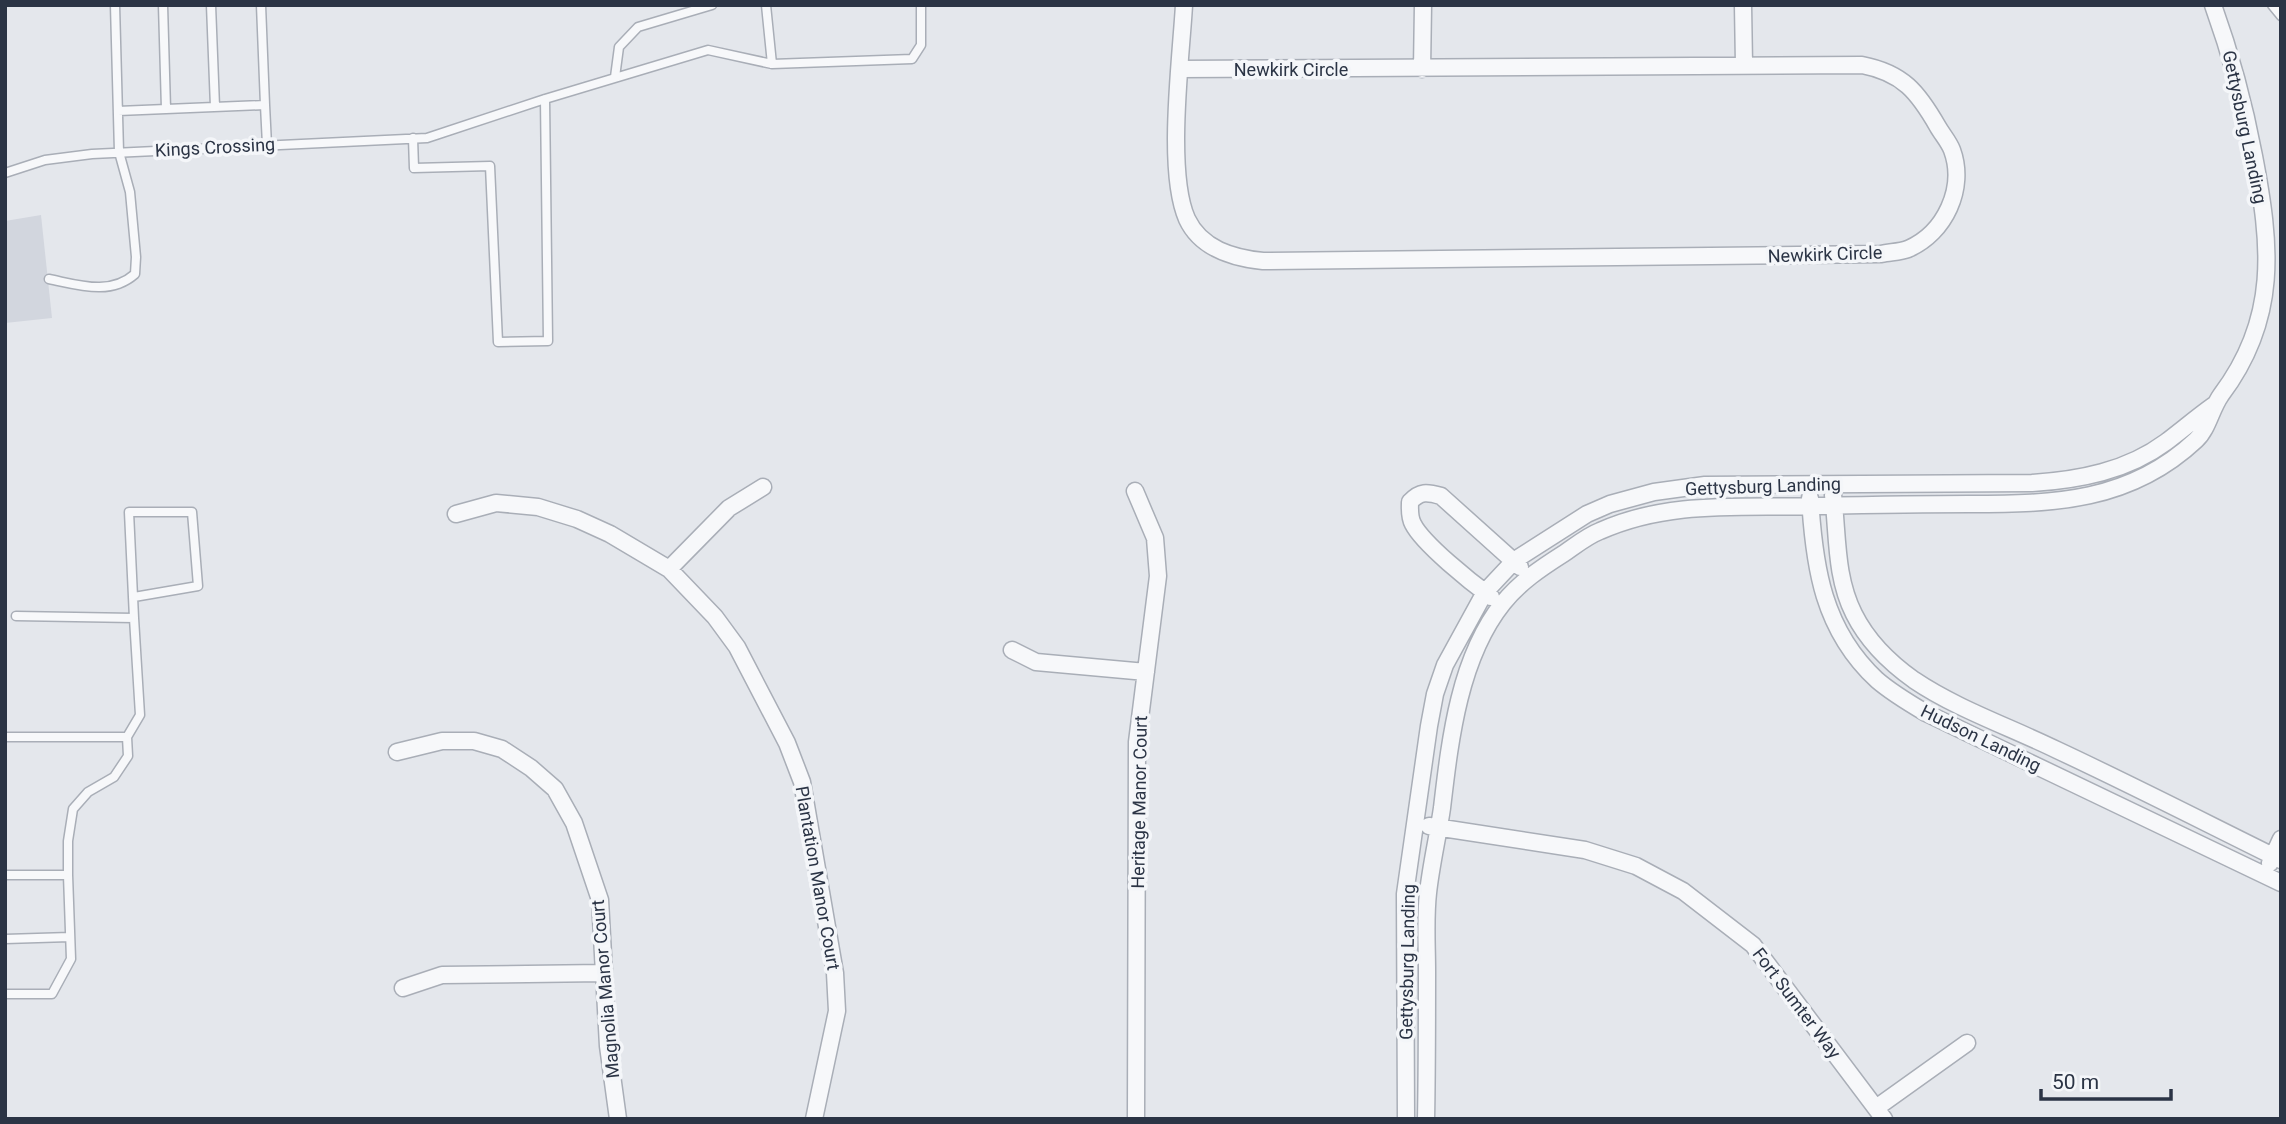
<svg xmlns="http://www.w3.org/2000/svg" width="2286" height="1124" font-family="Roboto,sans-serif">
<rect width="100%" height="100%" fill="#e4e7ec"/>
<path fill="#d2d6de" d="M 41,215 L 52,318 L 5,323 L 5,221 Z"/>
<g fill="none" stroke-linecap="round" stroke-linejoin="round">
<g stroke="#a9aeb7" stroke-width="11">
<path id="service" d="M 163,5 L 166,109
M 211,5 L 215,107
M 766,5 L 772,64
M 2272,5 L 2281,16
M 615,77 L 619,47 L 638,27 L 712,5
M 265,105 L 267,145
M 118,111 L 265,105 L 261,5
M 413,138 L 414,168 L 490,166 L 498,342 L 548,341 L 545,99
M 5,173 L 45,160 L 92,154 L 427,138 L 545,99 L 708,50 L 772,64 L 912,59 L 921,45 L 921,5
M 49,279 C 79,285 110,296 135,274 L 136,257 L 130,192 L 119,152 L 115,5
M 134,597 L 198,586 L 192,512 L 129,512 L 134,618
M 16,616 L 134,618 L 140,715 L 127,737
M 5,737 L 127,737 L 128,756 L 114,777 L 88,792 L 73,809 L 68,841 L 68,875
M 5,875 L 68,875 L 71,959 L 52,994 L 5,994
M 5,939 L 70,937"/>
</g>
<g stroke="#a9aeb7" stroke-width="19">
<path id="minor" d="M 1743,5 L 1744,65
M 1180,69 L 1862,65 C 1903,73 1918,92 1938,127 C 1942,134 1949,142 1952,150 C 1966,188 1945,233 1908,249 C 1900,252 1890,252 1881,254 L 1263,261 C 1233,258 1201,249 1187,219 C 1166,172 1181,58 1184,5
M 1422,69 L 1423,5
M 1135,491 L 1155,538 L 1158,576 L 1137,742 L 1136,1119
M 1833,495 C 1838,536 1835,576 1854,614 C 1867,640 1890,663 1914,680 C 1957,709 2010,727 2057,750 C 2132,785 2206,823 2281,860
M 1810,498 C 1814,567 1823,630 1877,680 C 1892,693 1909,703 1926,713 L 2281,883
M 456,514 L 496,503 L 538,507 L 577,519 L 610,534 L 669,569 L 715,617 L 737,647 L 787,743 L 802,782 L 835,973 L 837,1011 L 814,1119
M 669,569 L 729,508 L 763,487
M 1491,597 C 1472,583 1423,544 1413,524 C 1409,517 1410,509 1410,502 C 1420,491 1427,492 1441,496 L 1520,567
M 1012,650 L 1036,662 L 1146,672
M 397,752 L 442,741 L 474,741 L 502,749 L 531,768 L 555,789 L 574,823 L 600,900 L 608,1046 L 618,1119
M 1429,826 L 1585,850 L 1636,866 L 1683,891 L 1753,945 L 1884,1119
M 2270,863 L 2281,839
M 403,988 L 442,975 L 603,973
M 1876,1108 L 1967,1043
M 1406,1119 L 1405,894 L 1429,726 L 1435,694 L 1445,665 L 1485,592 L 1515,560 L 1587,514 L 1610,504 L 1654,492 L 1705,485 L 2032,483 C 2079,480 2127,471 2166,442 C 2182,430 2197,417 2214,405
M 1426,1119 C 1427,1070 1427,1020 1427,971 C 1427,946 1425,919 1428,893 C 1431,865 1438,836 1442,808 C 1450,740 1459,658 1503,603 C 1520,582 1541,568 1563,554 C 1575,546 1587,536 1600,531 C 1669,500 1741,508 1813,506 C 1865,505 1917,504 1969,504 C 2054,504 2130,502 2196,440 C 2208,429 2211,409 2221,395 C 2279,318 2271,245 2254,156 C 2244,103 2231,55 2213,5"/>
</g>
<use href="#service" stroke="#f7f8fa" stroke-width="8"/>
<use href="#minor" stroke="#f7f8fa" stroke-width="16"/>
</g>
<g text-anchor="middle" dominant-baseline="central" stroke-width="7" stroke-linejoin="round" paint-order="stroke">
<g font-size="18" fill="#2b3445" stroke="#f4f6f9">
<text x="1291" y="69">Newkirk Circle</text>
<text transform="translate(2245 127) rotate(78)">Gettysburg Landing</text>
<text transform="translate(215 147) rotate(-3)">Kings Crossing</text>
<text transform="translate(1825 254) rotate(-2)">Newkirk Circle</text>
<text transform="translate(1763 486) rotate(-2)">Gettysburg Landing</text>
<text transform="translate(1981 738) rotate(26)">Hudson Landing</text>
<text transform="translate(1139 802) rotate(-89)">Heritage Manor Court</text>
<text transform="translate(818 878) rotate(80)">Plantation Manor Court</text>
<text transform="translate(1407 962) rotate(-89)">Gettysburg Landing</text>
<text transform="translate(605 989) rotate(-95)">Magnolia Manor Court</text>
<text transform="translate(1797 1003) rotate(53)">Fort Sumter Way</text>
</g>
</g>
<rect width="2286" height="1124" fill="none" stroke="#2b3445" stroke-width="14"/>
<path d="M2041 1089v10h130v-10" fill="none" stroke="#2b3445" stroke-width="3.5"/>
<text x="2052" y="1089" font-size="21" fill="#2b3445" stroke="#f4f6f9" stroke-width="5" paint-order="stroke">50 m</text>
</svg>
